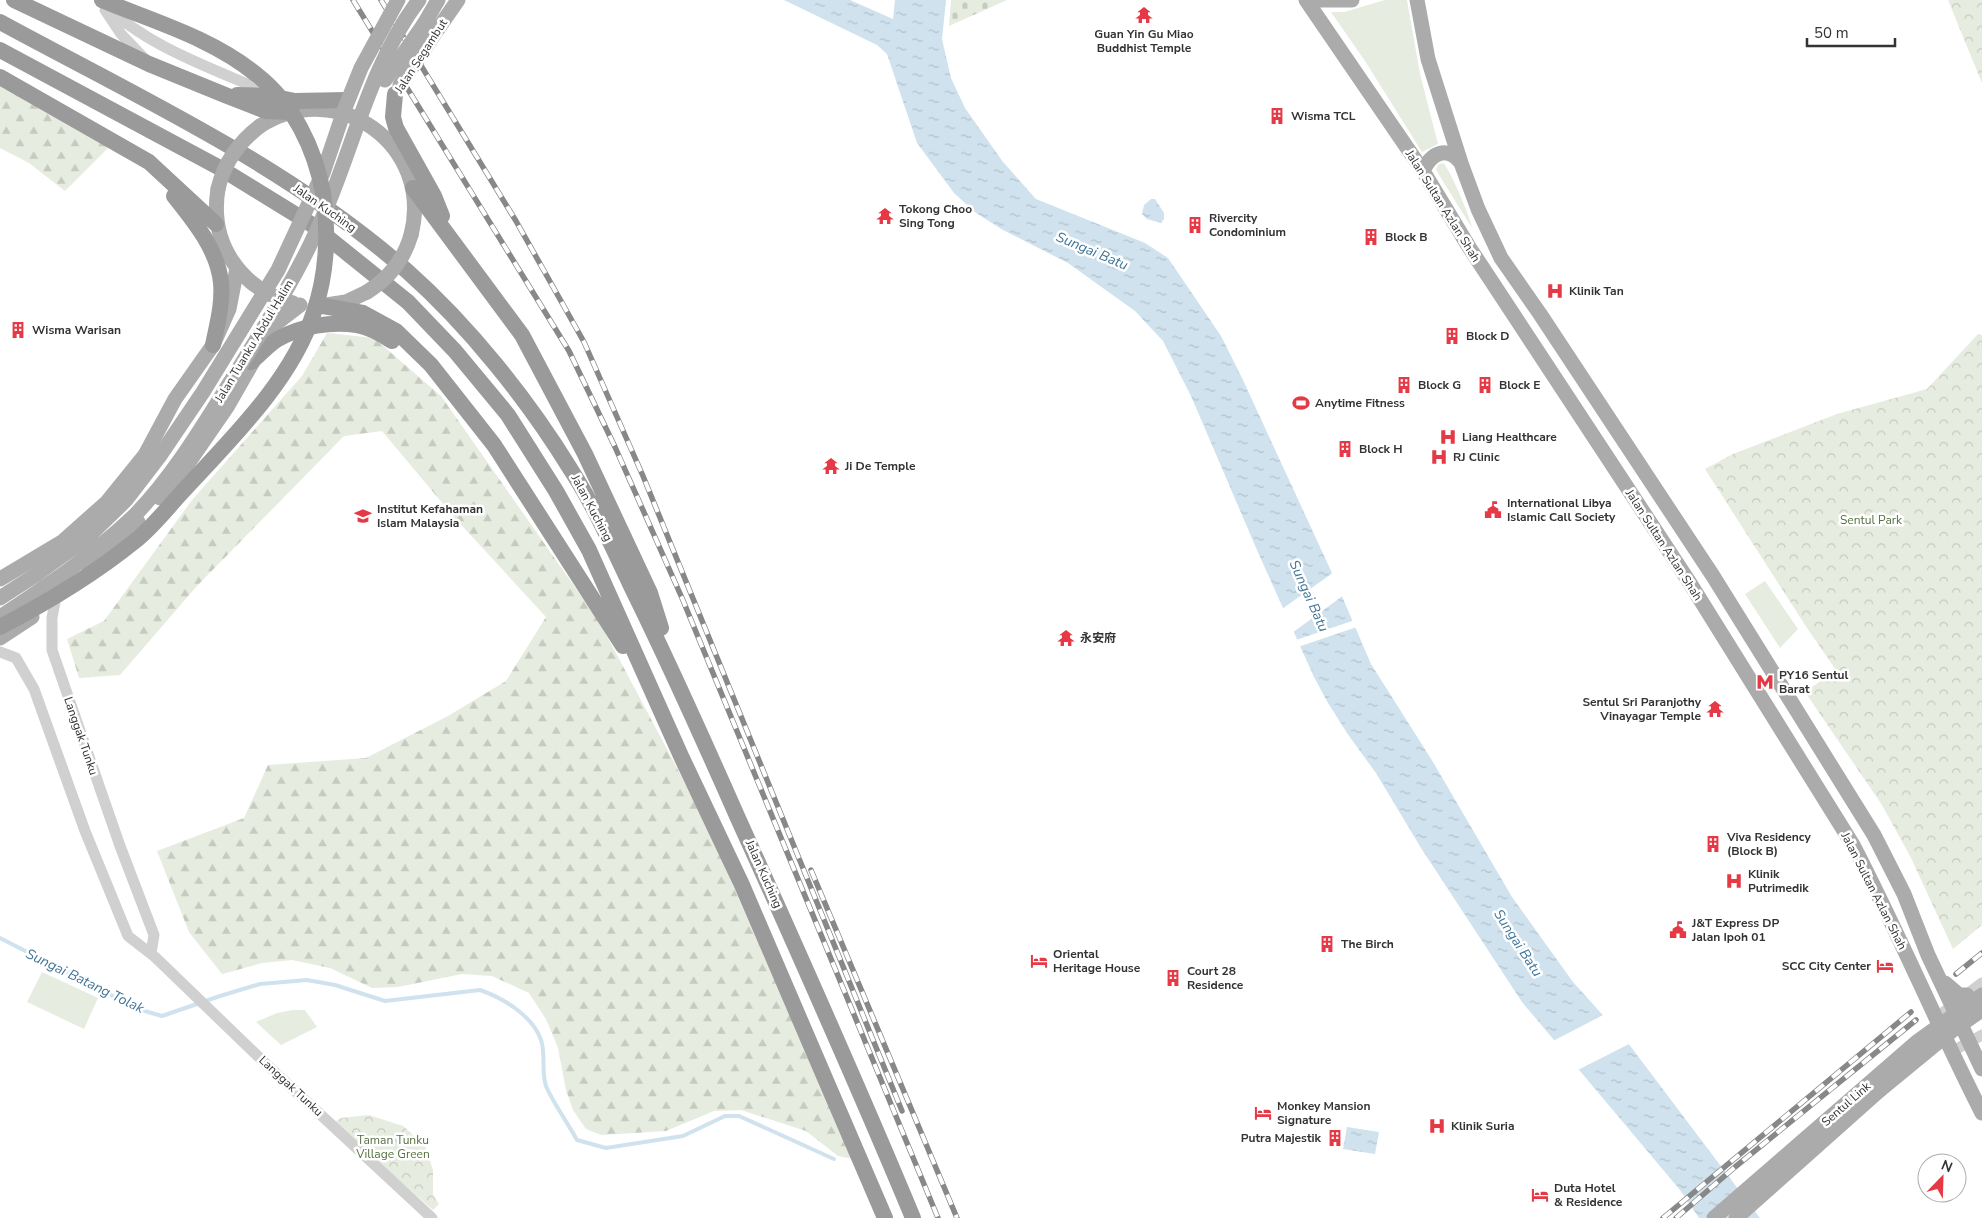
<svg xmlns="http://www.w3.org/2000/svg" width="1982" height="1218" font-family="'Nunito Sans','Noto Sans SC',sans-serif">
<defs>
<pattern id="forest-firs" width="22" height="20" patternUnits="userSpaceOnUse" patternTransform="scale(1.25)"><rect width="22" height="20" fill="#e6ecdf"/><path d="M5 1l3.5 6h-7zM16 11l3.5 6h-7z" fill="#c6cbc0"/></pattern>
<pattern id="cemetery-stones" width="16" height="16" patternUnits="userSpaceOnUse" patternTransform="scale(1.25)"><rect width="16" height="16" fill="#e6ecdf"/><path d="M2 7V4a2 2 0 0 1 4 0v3zM10 15v-3a2 2 0 0 1 4 0v3z" fill="#c6cbc0"/></pattern>
<pattern id="park-crowns" width="20" height="18" patternUnits="userSpaceOnUse" patternTransform="scale(1.25)"><rect width="20" height="18" fill="#e6ecdf"/><path d="M2 6a3 3 0 1 1 6 0M12 15a3 3 0 1 1 6 0" fill="none" stroke="#c6cbc0"/></pattern>
<pattern id="water-ripples" width="26" height="14" patternUnits="userSpaceOnUse" patternTransform="scale(1.25)"><rect width="26" height="14" fill="#cfe2ee"/><path d="M2 4q2-2 4 0t4 0M15 11q2-2 4 0t4 0" fill="none" stroke="#b2c2cd"/></pattern>
</defs>
<rect width="100%" height="100%" fill="#fff"/>
<path fill="#e6ecdf" d="M 1385,0 L 1407,0 L 1420,74 L 1438,144 L 1422,152 L 1365,61 L 1331,12 L 1344,12 Z
M 1443,163 C 1449,167 1472,221 1472,228 L 1436,170 L 1438,165 Z
M 1765,581 L 1798,629 L 1780,648 L 1745,594 Z
M 42,972 L 98,998 L 84,1029 L 27,1002 Z
M 293,1010 L 305,1010 L 317,1027 L 281,1045 L 256,1022 L 277,1013 Z"/>
<path fill="url(#forest-firs)" d="M 0,79 L 109,147 L 65,191 L 29,163 L 0,148 Z
M 327,333 L 374,338 L 441,396 L 600,623 L 702,815 L 853,1159 L 838,1156 L 806,1131 L 741,1110 L 714,1111 L 666,1131 L 601,1135 L 586,1129 L 573,1110 L 566,1090 L 558,1048 L 546,1019 L 529,993 L 492,976 L 462,974 L 398,987 L 372,988 L 330,968 L 292,960 L 262,963 L 222,974 L 189,932 L 157,851 L 244,818 L 268,765 L 366,758 L 448,716 L 506,681 L 546,617 L 454,517 L 382,431 L 344,436 L 196,587 L 120,675 L 79,678 L 67,639 L 104,621 L 192,500 L 302,376 Z"/>
<path fill="url(#cemetery-stones)" d="M 951,0 L 1007,0 L 949,26 Z"/>
<path fill="url(#park-crowns)" d="M 1948,0 L 1982,0 L 1982,83 Z
M 1978,334 L 1982,335 L 1982,925 L 1953,949 L 1911,858 L 1882,805 L 1805,692 L 1836,670 L 1807,628 L 1705,469 L 1733,454 L 1837,414 L 1927,389 Z
M 369,1115 L 403,1126 L 425,1146 L 433,1170 L 433,1195 L 439,1204 L 433,1210 L 333,1123 L 341,1118 Z"/>
<path fill="url(#water-ripples)" d="M 784,0 L 850,0 L 893,19 L 895,0 L 946,0 L 942,39 L 951,78 L 965,108 L 1003,162 L 1036,199 L 1145,243 L 1168,258 L 1221,336 L 1242,378 L 1332,573 L 1371,664 L 1433,762 L 1512,897 L 1573,982 L 1628,1043 L 1760,1218 L 1699,1218 L 1680,1190 L 1522,1002 L 1421,848 L 1376,773 L 1349,736 L 1328,703 L 1314,677 L 1257,550 L 1191,396 L 1163,341 L 1135,311 L 1068,263 L 1003,230 L 976,213 L 954,193 L 917,143 L 887,54 L 877,45 Z
M 1151,199 L 1155,199 L 1164,213 L 1164,219 L 1161,223 L 1147,219 L 1142,214 L 1144,205 Z
M 1347,1127 L 1379,1132 L 1375,1154 L 1343,1149 Z"/>
<path fill="#fff" d="M 1334,572 L 1344,595 L 1292,633 L 1282,609 Z
M 1355,620 L 1357,627 L 1298,647 L 1296,640 Z
M 1605,1014 L 1631,1043 L 1576,1071 L 1553,1041 Z"/>
<g fill="none" stroke-linecap="round" stroke-linejoin="round">
<path stroke="#cfe2ee" stroke-width="4" d="M 0,938 L 138,1009 L 162,1016 L 220,996 L 260,984 L 307,980 L 335,985 L 385,1001 L 480,990 C 503,998 533,1016 541,1040 C 546,1054 541,1072 546,1086 C 552,1101 569,1125 577,1140 L 606,1148 L 683,1136 L 725,1116 L 739,1116 L 834,1159"/>
<path stroke="#d0d0d0" stroke-width="11" d="M 103,3 C 147,47 212,68 268,93
M 105,10 L 121,34 L 145,59
M 55,602 L 52,618 L 52,650 L 120,846 L 154,935 L 151,953
M 0,652 L 16,658 L 34,689 L 85,831 L 128,936 L 155,957 L 267,1065 L 432,1218
M 1936,1018 L 1982,983
M 1951,1052 L 1982,1035"/>
<path stroke="#ababab" stroke-width="15" d="M 1306,0 L 1423,171 L 1469,247 L 1688,580 L 1853,845 C 1899,933 1937,1025 1982,1113
M 1314,0 L 1352,0
M 1417,0 L 1428,59 L 1461,163 L 1478,209 L 1501,258 L 1540,314 L 1713,576 L 1874,835 L 1904,894 L 1928,955 L 1982,1069
M 424,24 L 438,0
M 433,36 L 458,0
M 260,126 C 338,76 434,146 411,235
M 1423,171 C 1431,153 1447,145 1461,163
M 218,189 C 209,243 240,289 293,303
M 326,305 L 346,302 L 367,292
M 160,498 L 187,465 L 227,407 L 274,325 L 300,305
M 89,569 L 138,522
M 0,579 L 62,542 L 107,502 L 145,455 L 175,399 L 213,345 L 229,309 L 237,268
M 0,638 L 32,617
M 1945,983 L 1959,995 L 1967,995
M 1736,1218 L 1880,1090"/>
<path stroke="#9a9a9a" stroke-width="16" d="M 14,0 L 149,64 L 225,95 L 266,111 L 291,112
M 0,22 C 138,97 288,166 407,271 C 469,326 528,400 571,470 C 595,507 613,548 632,588 C 669,663 703,739 737,816 C 797,949 857,1083 913,1218
M 0,50 L 220,168 L 311,224 L 408,302 L 455,351 L 508,415 L 556,491 L 589,550 L 681,756 L 742,885 L 885,1218
M 0,77 L 149,162 L 216,224
M 395,94 L 393,117 L 396,128 L 434,196 L 442,216
M 237,95 L 270,96 L 295,101 L 347,100
M 413,188 L 522,335 L 585,454 L 650,593 L 661,628
M 174,196 C 194,221 218,250 221,283 C 223,304 217,325 213,345
M 323,306 L 363,313 L 396,331 L 431,365 L 494,445 L 623,646
M 251,362 C 260,355 268,345 278,339 C 301,326 331,321 357,325 C 369,327 383,335 392,341"/>
<g stroke="#888" stroke-width="5.5">
<path id="rail" d="M 353,0 L 569,351 L 615,447 L 682,598 L 938,1218
M 381,0 L 516,221 L 584,342 L 643,476 L 902,1111
M 811,870 L 957,1218
M 1956,974 L 1982,953
M 1663,1218 L 1911,1012
M 1676,1218 L 1735,1167 L 1916,1020"/>
</g>
<use href="#rail" stroke="#fff" stroke-width="4" stroke-dasharray="11" stroke-linecap="butt"/>
<path stroke="#ababab" stroke-width="15" d="M 385,80 L 424,24
M 400,85 L 433,36
M 218,189 C 224,163 239,142 260,126
M 367,292 C 388,279 404,259 411,235
M 0,598 L 37,574 L 88,537 L 126,500 L 159,457 L 203,392 L 278,270 L 323,173 L 345,108 L 361,68 L 398,0
M 0,617 C 47,586 93,555 134,516 C 174,475 204,424 234,376 C 263,329 294,281 317,230 C 352,155 368,67 419,0
M 1880,1090 L 1953,1030 L 1982,1010
M 1714,1218 L 1918,1041 L 1982,995"/>
<path stroke="#9a9a9a" stroke-width="16" d="M 0,627 C 48,602 93,575 135,541 C 153,527 168,507 184,490 C 232,438 292,380 314,312 C 327,274 329,231 323,193 C 315,149 293,103 257,75 C 212,38 155,22 102,0"/>
</g>
<defs>
<g id="temple-bare" transform="scale(1.35)"><path d="M0-6L5-2H3V0L6.5 2.5H4V6H1.5V3h-3V6H-4V2.5H-6.5L-3 0V-2H-5Z" fill="#e63946" stroke="#fff" stroke-width="2.5" paint-order="stroke"/></g>
<g id="building-bare" transform="scale(1.35)"><path d="M-4-6H4V6H1V3H-1V6H-4ZM-2.5-4.3h1.7v1.8h-1.7ZM.8-4.3h1.7v1.8H.8ZM-2.5-1h1.7V.8h-1.7ZM.8-1h1.7V.8H.8Z" fill="#e63946" stroke="#fff" stroke-width="2.5" paint-order="stroke"/></g>
<g id="hospital-bare" transform="scale(1.35)"><path d="M-5-5h3v3.5h4V-5h3V5h-3V1.5h-4V5h-3Z" fill="#e63946" stroke="#fff" stroke-width="2.5" paint-order="stroke"/></g>
<g id="stadium-bare" transform="scale(1.35)"><path d="M0-5a6.5 5 0 1 0 0 10a6.5 5 0 1 0 0-10ZM-3.5-1.8h7v3.6h-7Z" fill="#e63946" stroke="#fff" stroke-width="2.5" paint-order="stroke"/></g>
<g id="civic-bare" transform="scale(1.35)"><path d="M-.6-6.5H3V-4.5H.6V-3L4-1V1h2V6H-6V1h2V-1L-.6-3ZM-1.2 2.5V6h2.4V2.5Z" fill="#e63946" stroke="#fff" stroke-width="2.5" paint-order="stroke"/></g>
<g id="school-bare" transform="scale(1.35)"><path d="M0-5L7-2L0 1L-7-2ZM-4 1L0 2.5L4 1V4Q0 6-4 4Z" fill="#e63946" stroke="#fff" stroke-width="2.5" paint-order="stroke"/></g>
<g id="metro-bare" transform="scale(1.35)"><path d="M-5.5 5V-5H-3L0 0L3-5H5.5V5H3V-.5L0 4L-3-.5V5Z" fill="#e63946" stroke="#fff" stroke-width="2.5" paint-order="stroke"/></g>
<g id="hotel-bare" transform="scale(1.35)"><path d="M-6-4.5h1.5V1H6V5H4.5V3h-9V5H-6ZM-4 0a1.8 1.8 0 1 1 3.6 0ZM.5 0V-2.5h3Q6-2.5 6 0Z" fill="#e63946" stroke="#fff" stroke-width="2.5" paint-order="stroke"/></g>
</defs>
<g fill-rule="evenodd">
<use href="#temple-bare" x="1144" y="15"/>
<use href="#building-bare" x="1277" y="116"/>
<use href="#temple-bare" x="885" y="216"/>
<use href="#building-bare" x="1195" y="225"/>
<use href="#building-bare" x="1371" y="237"/>
<use href="#hospital-bare" x="1555" y="291"/>
<use href="#building-bare" x="18" y="330"/>
<use href="#building-bare" x="1452" y="336"/>
<use href="#building-bare" x="1404" y="385"/>
<use href="#building-bare" x="1485" y="385"/>
<use href="#stadium-bare" x="1301" y="403"/>
<use href="#hospital-bare" x="1448" y="437"/>
<use href="#building-bare" x="1345" y="449"/>
<use href="#hospital-bare" x="1439" y="457"/>
<use href="#temple-bare" x="831" y="466"/>
<use href="#civic-bare" x="1493" y="510"/>
<use href="#school-bare" x="363" y="516"/>
<use href="#temple-bare" x="1066" y="638"/>
<use href="#metro-bare" x="1765" y="682"/>
<use href="#temple-bare" x="1715" y="709"/>
<use href="#building-bare" x="1713" y="844"/>
<use href="#hospital-bare" x="1734" y="881"/>
<use href="#civic-bare" x="1678" y="930"/>
<use href="#building-bare" x="1327" y="944"/>
<use href="#hotel-bare" x="1039" y="961"/>
<use href="#hotel-bare" x="1885" y="966"/>
<use href="#building-bare" x="1173" y="978"/>
<use href="#hotel-bare" x="1263" y="1113"/>
<use href="#hospital-bare" x="1437" y="1126"/>
<use href="#building-bare" x="1335" y="1138"/>
<use href="#hotel-bare" x="1540" y="1195"/>
</g>
<g text-anchor="middle" dominant-baseline="central" stroke-width="5" stroke-linejoin="round" paint-order="stroke">
<g font-size="12" font-weight="bold" fill="#333" stroke="#fff" text-anchor="start">
<text x="1144" y="34" text-anchor="middle">Guan Yin Gu Miao<tspan x="1144" dy="14">Buddhist Temple</tspan></text>
<text x="1291" y="116">Wisma TCL</text>
<text x="899" y="209">Tokong Choo<tspan x="899" dy="14">Sing Tong</tspan></text>
<text x="1209" y="218">Rivercity<tspan x="1209" dy="14">Condominium</tspan></text>
<text x="1385" y="237">Block B</text>
<text x="1569" y="291">Klinik Tan</text>
<text x="32" y="330">Wisma Warisan</text>
<text x="1466" y="336">Block D</text>
<text x="1418" y="385">Block G</text>
<text x="1499" y="385">Block E</text>
<text x="1315" y="403">Anytime Fitness</text>
<text x="1462" y="437">Liang Healthcare</text>
<text x="1359" y="449">Block H</text>
<text x="1453" y="457">RJ Clinic</text>
<text x="845" y="466">Ji De Temple</text>
<text x="1507" y="503">International Libya<tspan x="1507" dy="14">Islamic Call Society</tspan></text>
<text x="377" y="509">Institut Kefahaman<tspan x="377" dy="14">Islam Malaysia</tspan></text>
<text x="1080" y="638">永安府</text>
<text x="1779" y="675">PY16 Sentul<tspan x="1779" dy="14">Barat</tspan></text>
<text x="1701" y="702" text-anchor="end">Sentul Sri Paranjothy<tspan x="1701" dy="14">Vinayagar Temple</tspan></text>
<text x="1727" y="837">Viva Residency<tspan x="1727" dy="14">(Block B)</tspan></text>
<text x="1748" y="874">Klinik<tspan x="1748" dy="14">Putrimedik</tspan></text>
<text x="1692" y="923">J&amp;T Express DP<tspan x="1692" dy="14">Jalan Ipoh 01</tspan></text>
<text x="1341" y="944">The Birch</text>
<text x="1053" y="954">Oriental<tspan x="1053" dy="14">Heritage House</tspan></text>
<text x="1871" y="966" text-anchor="end">SCC City Center</text>
<text x="1187" y="971">Court 28<tspan x="1187" dy="14">Residence</tspan></text>
<text x="1277" y="1106">Monkey Mansion<tspan x="1277" dy="14">Signature</tspan></text>
<text x="1451" y="1126">Klinik Suria</text>
<text x="1321" y="1138" text-anchor="end">Putra Majestik</text>
<text x="1554" y="1188">Duta Hotel<tspan x="1554" dy="14">&amp; Residence</tspan></text>
</g>
<g font-size="12" fill="#333" stroke="#fff">
<text transform="translate(421 56) rotate(-57)">Jalan Segambut</text>
<text transform="translate(1443 206) rotate(58)">Jalan Sultan Azlan Shah</text>
<text transform="translate(325 208) rotate(35)">Jalan Kuching</text>
<text transform="translate(254 341) rotate(-59)">Jalan Tuanku Abdul Halim</text>
<text transform="translate(592 508) rotate(62)">Jalan Kuching</text>
<text transform="translate(1664 545) rotate(57)">Jalan Sultan Azlan Shah</text>
<text transform="translate(81 736) rotate(71)">Langgak Tunku</text>
<text transform="translate(764 874) rotate(66)">Jalan Kuching</text>
<text transform="translate(1874 891) rotate(63)">Jalan Sultan Azlan Shah</text>
<text transform="translate(291 1086) rotate(43)">Langgak Tunku</text>
<text transform="translate(1846 1104) rotate(-41)">Sentul Link</text>
</g>
<g font-size="12" fill="#56703f" stroke="#fff">
<text x="1871" y="520">Sentul Park</text>
<text x="393" y="1140">Taman Tunku<tspan x="393" dy="14">Village Green</tspan></text>
</g>
<g font-size="14" font-style="italic" fill="#3f7597" stroke="#fff">
<text transform="translate(1092 251) rotate(23)">Sungai Batu</text>
<text transform="translate(1309 596) rotate(66)">Sungai Batu</text>
<text transform="translate(1518 943) rotate(57)">Sungai Batu</text>
<text transform="translate(85 981) rotate(26)">Sungai Batang Tolak</text>
</g>
</g>
<g transform="translate(1942 1178) rotate(23)"><circle r="24" fill="#ffffff" stroke="#adadad"/>
<path d="M0-4L9 19L0 12L-9 19Z" fill="#e63946"/>
<text y="-8" font-size="14" font-weight="bold" text-anchor="middle" fill="#333333">N</text>
</g>
<path d="M1807 38v8h88v-8" fill="none" stroke="#333333" stroke-width="2.5"/>
<text x="1814" y="38" font-size="15" fill="#333333" stroke="#ffffff" stroke-width="4" paint-order="stroke">50 m</text>
</svg>
